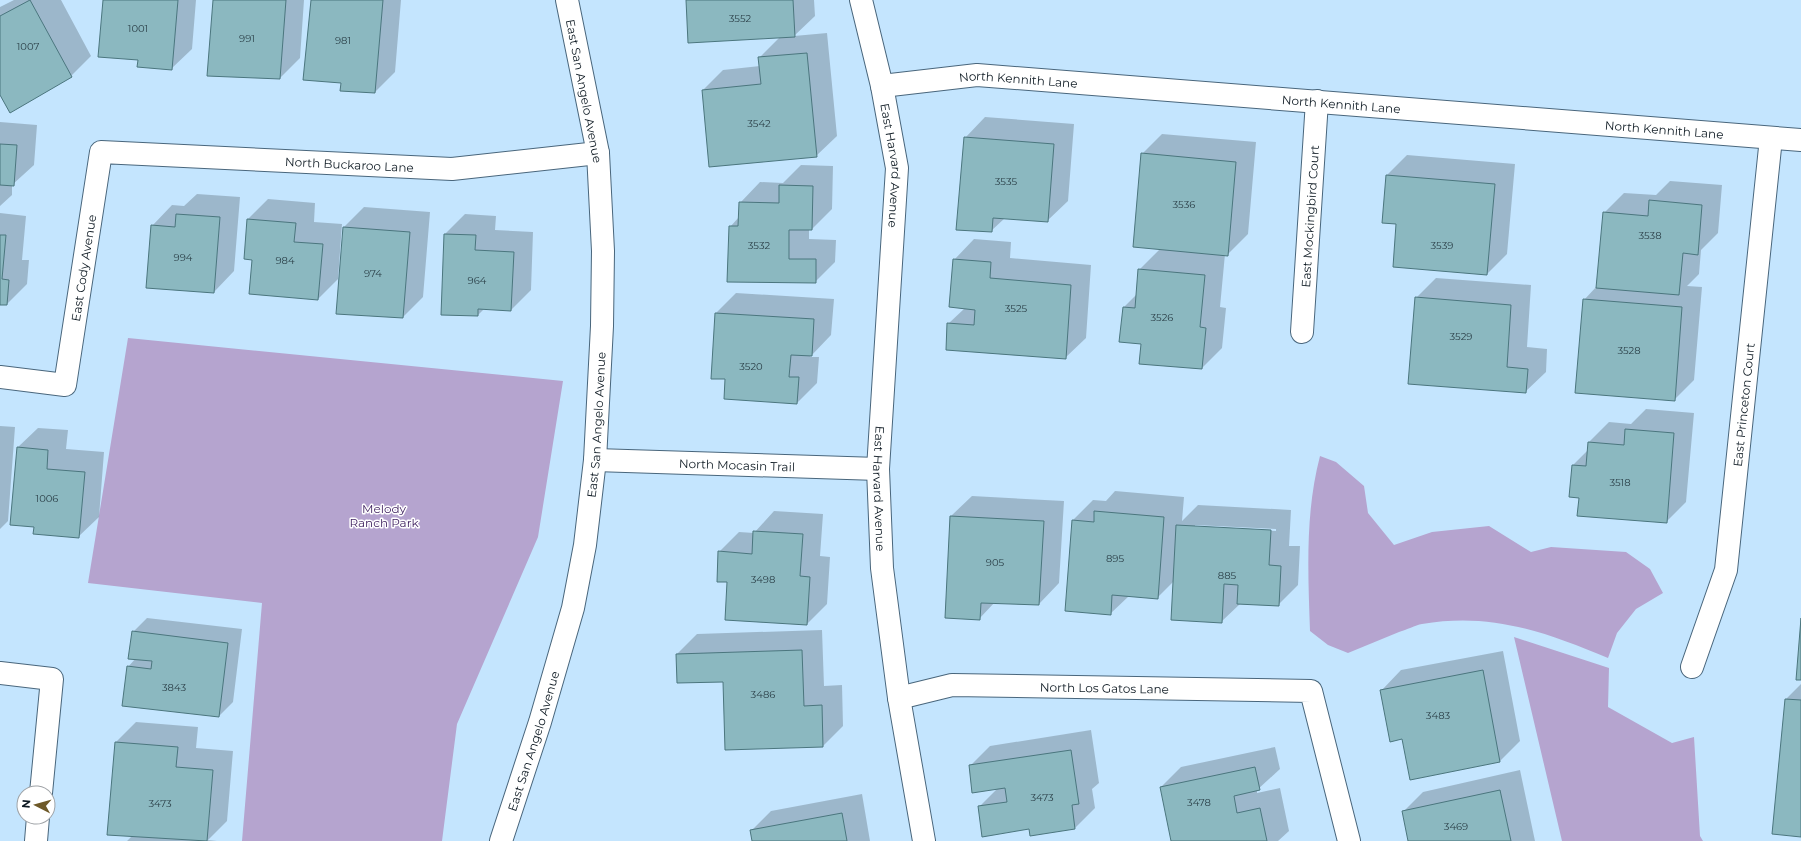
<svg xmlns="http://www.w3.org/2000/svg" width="1801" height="841" font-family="Montserrat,sans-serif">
<rect width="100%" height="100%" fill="#c4e5fe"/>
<path fill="#b5a4cf" d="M 128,338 L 563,381 L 538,537 L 457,724 L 442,841 L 242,841 L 262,603 L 88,583 Z
M 1320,456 L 1336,462 L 1364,486 L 1368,513 L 1394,545 L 1432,532 L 1489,526 L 1531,552 L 1551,547 L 1626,552 L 1650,569 L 1663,593 L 1636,609 L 1617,633 L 1608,658 C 1545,632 1491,612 1422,624 C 1415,625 1407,630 1399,632 C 1382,639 1365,646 1348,653 L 1328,645 L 1310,631 C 1308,572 1305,513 1320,456 Z
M 1514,637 L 1609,668 L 1608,707 L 1672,743 L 1694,737 L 1700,836 L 1703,841 L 1562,841 Z"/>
<path fill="#0003" fill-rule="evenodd" d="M 14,0 L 61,0 L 91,56 L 71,76 L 0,93 L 0,7 Z
M 104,0 L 196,0 L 192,49 L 171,69 L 139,59 Z
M 214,0 L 304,0 L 300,58 L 280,78 Z
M 312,0 L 401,0 L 395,72 L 375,92 L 342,82 Z
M 687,0 L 814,0 L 815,16 L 794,36 L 827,33 L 837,136 L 816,156 L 703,90 L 723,70 L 760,66 L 759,58 L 780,37 Z
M 985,117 L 1074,124 L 1068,201 L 1047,221 L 1005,218 L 991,231 L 965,138 Z
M 0,122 L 37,125 L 34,165 L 12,185 L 12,195 L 0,206 Z
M 1162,134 L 1256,142 L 1248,234 L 1228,254 L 1225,254 L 1220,307 L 1226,308 L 1222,348 L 1202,368 L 1140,363 L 1142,343 L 1124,307 L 1137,294 L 1139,270 L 1160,249 L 1142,154 Z
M 1407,155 L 1515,164 L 1507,254 L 1487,274 L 1397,223 L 1387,175 Z
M 801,165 L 833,166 L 832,209 L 812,229 L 809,229 L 809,239 L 836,240 L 835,262 L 815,282 L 730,227 L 739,217 L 740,203 L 760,182 L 783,183 Z
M 1670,181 L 1722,185 L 1718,233 L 1701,250 L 1699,274 L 1687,286 L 1702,287 L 1694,380 L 1674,400 L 1584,300 L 1597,286 L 1604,213 L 1624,193 L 1656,195 Z
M 197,194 L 240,197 L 234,271 L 214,292 L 152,226 L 172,205 L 184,206 Z
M 268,199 L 315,203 L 314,222 L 342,224 L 338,279 L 318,299 L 253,259 L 248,219 Z
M 364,207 L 430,212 L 423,297 L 403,317 L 344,227 Z
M 0,213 L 26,216 L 22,260 L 29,260 L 27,284 L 7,304 L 0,304 Z
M 465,214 L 496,216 L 495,230 L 533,232 L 531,290 L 511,310 L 485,308 L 478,315 L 445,234 Z
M 974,239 L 1011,242 L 1010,258 L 1091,265 L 1086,338 L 1065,358 L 948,324 L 965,308 L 954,260 Z
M 1436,278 L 1531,285 L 1527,347 L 1547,349 L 1546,372 L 1525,392 L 1416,298 Z
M 736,293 L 834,299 L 831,335 L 810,357 L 819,357 L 817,383 L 797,403 L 726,379 L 716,313 Z
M 1646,409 L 1694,413 L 1686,502 L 1666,522 L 1580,497 L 1573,465 L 1588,450 L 1589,442 L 1609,422 L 1631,424 Z
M 0,426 L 15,427 L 8,521 L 0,529 Z
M 38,428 L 68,430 L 66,449 L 104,452 L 99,517 L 78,537 L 35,526 L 17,448 Z
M 1115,491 L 1184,497 L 1182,521 L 1198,505 L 1291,510 L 1289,546 L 1300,546 L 1298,585 L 1278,605 L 1241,603 L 1221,622 L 1174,581 L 1157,598 L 1129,596 L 1110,614 L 1073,520 L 1093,500 L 1106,501 ZM 1195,525 L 1276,529 L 1276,531 L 1195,527 Z
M 972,496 L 1064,501 L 1059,583 L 1039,604 L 995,602 L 979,619 L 951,516 Z
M 774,511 L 823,514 L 820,556 L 830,557 L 827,604 L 807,624 L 728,581 L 719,552 L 739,532 L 754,533 Z
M 147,618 L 242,629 L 233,702 L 219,716 L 128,667 L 136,658 L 133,632 Z
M 822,630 L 824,686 L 842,685 L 843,726 L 823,746 L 726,749 L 724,681 L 678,682 L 677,654 L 697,634 Z
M 1503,651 L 1520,741 L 1500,761 L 1411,779 L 1403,738 L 1381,691 L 1401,670 Z
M 1801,684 L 1801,836 L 1773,833 L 1786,699 Z
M 136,722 L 198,727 L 196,748 L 233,751 L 227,821 L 208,840 L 217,841 L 127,841 L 132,836 L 116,742 Z
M 1091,730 L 1099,783 L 1092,789 L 1095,808 L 1075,828 L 1030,828 L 979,807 L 998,788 L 970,766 L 990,746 Z
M 1275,747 L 1280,769 L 1257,790 L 1257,793 L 1280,788 L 1289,831 L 1278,841 L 1172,841 L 1161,787 L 1181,767 Z
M 1520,770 L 1535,841 L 1409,841 L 1403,812 L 1423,792 Z
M 862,794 L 870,841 L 753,841 L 751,831 L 771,811 Z"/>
<path fill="#8bb8c0" stroke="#4b767e" d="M 30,0 L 72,77 L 10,113 L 0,95 L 0,16 Z
M 103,0 L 178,0 L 172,70 L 137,67 L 138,60 L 98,57 Z
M 213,0 L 286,0 L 280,79 L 207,76 Z
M 311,0 L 383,0 L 375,93 L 340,91 L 341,83 L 303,80 Z
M 686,0 L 793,0 L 795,37 L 688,43 Z
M 807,53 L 817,157 L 709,167 L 702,90 L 761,84 L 758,57 Z
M 964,137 L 1054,144 L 1048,222 L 993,218 L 992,232 L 956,230 Z
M 0,144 L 17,145 L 14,186 L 0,185 Z
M 1141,153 L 1236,162 L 1228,256 L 1133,247 Z
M 1386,175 L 1495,184 L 1487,275 L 1393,267 L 1396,224 L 1382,223 Z
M 779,185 L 813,186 L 812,230 L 789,230 L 789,259 L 816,259 L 816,283 L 727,282 L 729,226 L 738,226 L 739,202 L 779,203 Z
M 1649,200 L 1702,205 L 1698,255 L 1683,253 L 1679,295 L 1596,288 L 1603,212 L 1648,216 Z
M 176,214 L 220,217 L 214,293 L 146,288 L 151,225 L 175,227 Z
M 247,219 L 296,223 L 294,242 L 323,244 L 318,300 L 249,294 L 252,260 L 244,259 Z
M 343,227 L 410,232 L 403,318 L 336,314 Z
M 444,234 L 476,235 L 475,250 L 514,252 L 511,311 L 478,309 L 478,316 L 441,315 Z
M 0,235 L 6,235 L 2,279 L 9,280 L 7,305 L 0,305 Z
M 953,259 L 991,262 L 990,278 L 1071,285 L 1066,359 L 946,350 L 947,323 L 974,325 L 975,310 L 949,307 Z
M 1138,269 L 1205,275 L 1200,327 L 1206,328 L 1202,369 L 1139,364 L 1141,344 L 1119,342 L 1123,307 L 1135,308 Z
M 1415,297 L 1511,305 L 1507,367 L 1528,369 L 1526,393 L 1408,384 Z
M 1583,299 L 1682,307 L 1675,401 L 1575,393 Z
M 715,313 L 814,319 L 812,356 L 791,355 L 789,377 L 799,377 L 797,404 L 724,399 L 725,379 L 711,379 Z
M 1625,429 L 1674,433 L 1667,523 L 1577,516 L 1579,498 L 1569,497 L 1572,465 L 1586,466 L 1588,442 L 1624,445 Z
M 17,447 L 48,450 L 47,469 L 85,472 L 79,538 L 33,534 L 34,527 L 10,525 Z
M 1094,511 L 1164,517 L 1158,599 L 1112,595 L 1111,615 L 1065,611 L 1072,520 L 1094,522 Z
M 950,516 L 1044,521 L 1039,605 L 981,603 L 980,620 L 945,618 Z
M 1176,525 L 1271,530 L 1269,565 L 1281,566 L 1279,606 L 1237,604 L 1238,585 L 1224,584 L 1222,623 L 1171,620 Z
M 753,531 L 803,534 L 800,576 L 810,577 L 807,625 L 725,620 L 727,582 L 717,582 L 718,551 L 752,554 Z
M 1801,618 L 1801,680 L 1796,680 Z
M 132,631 L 228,643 L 219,717 L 122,706 L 127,666 L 151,669 L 152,661 L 128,659 Z
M 802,650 L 804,706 L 822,705 L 823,747 L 725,750 L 723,682 L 677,683 L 676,654 Z
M 1483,670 L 1500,762 L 1410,780 L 1402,739 L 1390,742 L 1380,690 Z
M 1785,699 L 1801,700 L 1801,837 L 1772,834 Z
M 115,742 L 178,747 L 176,767 L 213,770 L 207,841 L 107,835 Z
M 1071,750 L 1079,804 L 1072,805 L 1075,829 L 1030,836 L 1029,829 L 982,837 L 978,806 L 1007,802 L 1005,788 L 972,793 L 969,765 Z
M 1255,767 L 1260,790 L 1234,796 L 1237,813 L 1260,808 L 1267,841 L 1171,841 L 1160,787 Z
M 1500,790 L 1511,841 L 1408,841 L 1402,811 Z
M 842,813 L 847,841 L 752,841 L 750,830 Z"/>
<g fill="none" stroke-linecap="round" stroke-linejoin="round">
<g stroke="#49667c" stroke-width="24">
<g id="minor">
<path id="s1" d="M 861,0 L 882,86 L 897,168 L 878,469 L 882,568 L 899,698 L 924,841"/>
<path id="s2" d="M 882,86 L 977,75 L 1801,140"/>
<path id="s3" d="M 1302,332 L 1317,101"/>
<path id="s4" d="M 0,377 L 65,385 L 101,152 L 452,169 L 598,153"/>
<path id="s5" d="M 595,460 L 878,469"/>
<path id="s6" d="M 1692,667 L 1726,570 L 1771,138"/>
<path d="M 0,673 L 52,679 L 41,793"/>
<path id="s7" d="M 899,698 L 952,685 L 1311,691 L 1349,841"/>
<path d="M 36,841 L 38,817"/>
<path id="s8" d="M 501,841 L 540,722 L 573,608 L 585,545 L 595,460 L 602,326 L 603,251 L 598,153 L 567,0"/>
</g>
</g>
<use href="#minor" stroke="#fff" stroke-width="22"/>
</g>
<g text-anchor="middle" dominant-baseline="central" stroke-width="3" stroke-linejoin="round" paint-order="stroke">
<g font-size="10" fill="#2d424a">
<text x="740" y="18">3552</text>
<text x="138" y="28">1001</text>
<text x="247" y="38">991</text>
<text x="343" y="40">981</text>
<text x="28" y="46">1007</text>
<text x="759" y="123">3542</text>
<text x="1006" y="181">3535</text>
<text x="1184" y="204">3536</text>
<text x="1650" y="235">3538</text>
<text x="759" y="245">3532</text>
<text x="1442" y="245">3539</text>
<text x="183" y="257">994</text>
<text x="285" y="260">984</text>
<text x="373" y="273">974</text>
<text x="477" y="280">964</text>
<text x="1016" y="308">3525</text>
<text x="1162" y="317">3526</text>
<text x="1461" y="336">3529</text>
<text x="1629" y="350">3528</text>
<text x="751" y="366">3520</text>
<text x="1620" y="482">3518</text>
<text x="47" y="498">1006</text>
<text x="1115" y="558">895</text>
<text x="995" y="562">905</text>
<text x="1227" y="575">885</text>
<text x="763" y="579">3498</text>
<text x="174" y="687">3843</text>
<text x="763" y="694">3486</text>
<text x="1438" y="715">3483</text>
<text x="1042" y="797">3473</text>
<text x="1199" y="802">3478</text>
<text x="160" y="803">3473</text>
<text x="1456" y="826">3469</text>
</g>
<g font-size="12" fill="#0e1a23" stroke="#fff">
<text stroke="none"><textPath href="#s2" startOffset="137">North Kennith Lane</textPath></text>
<text transform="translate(584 91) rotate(79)">East San Angelo Avenue</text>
<text stroke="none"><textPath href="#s2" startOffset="461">North Kennith Lane</textPath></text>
<text stroke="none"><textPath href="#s2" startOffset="785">North Kennith Lane</textPath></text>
<text stroke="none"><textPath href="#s4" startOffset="550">North Buckaroo Lane</textPath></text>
<text stroke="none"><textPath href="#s1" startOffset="169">East Harvard Avenue</textPath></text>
<text stroke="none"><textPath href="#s3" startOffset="116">East Mockingbird Court</textPath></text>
<text stroke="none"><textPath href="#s4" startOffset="184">East Cody Avenue</textPath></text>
<text stroke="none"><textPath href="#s6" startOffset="269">East Princeton Court</textPath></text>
<text stroke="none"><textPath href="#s8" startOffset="429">East San Angelo Avenue</textPath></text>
<text stroke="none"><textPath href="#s5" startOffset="142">North Mocasin Trail</textPath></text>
<text stroke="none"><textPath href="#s1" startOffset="493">East Harvard Avenue</textPath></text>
<text stroke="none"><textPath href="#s7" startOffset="207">North Los Gatos Lane</textPath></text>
<text stroke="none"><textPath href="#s8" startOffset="105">East San Angelo Avenue</textPath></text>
</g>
<g font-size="12" fill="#422562" stroke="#fff">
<text x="384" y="508">Melody<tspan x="384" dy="14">Ranch Park</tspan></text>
</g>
</g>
<g transform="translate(36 805) rotate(276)"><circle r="19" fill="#ffffff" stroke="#9fa3a7"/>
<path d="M0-3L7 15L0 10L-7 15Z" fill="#6e5928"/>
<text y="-6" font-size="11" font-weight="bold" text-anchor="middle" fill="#0e1a23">N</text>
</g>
</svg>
